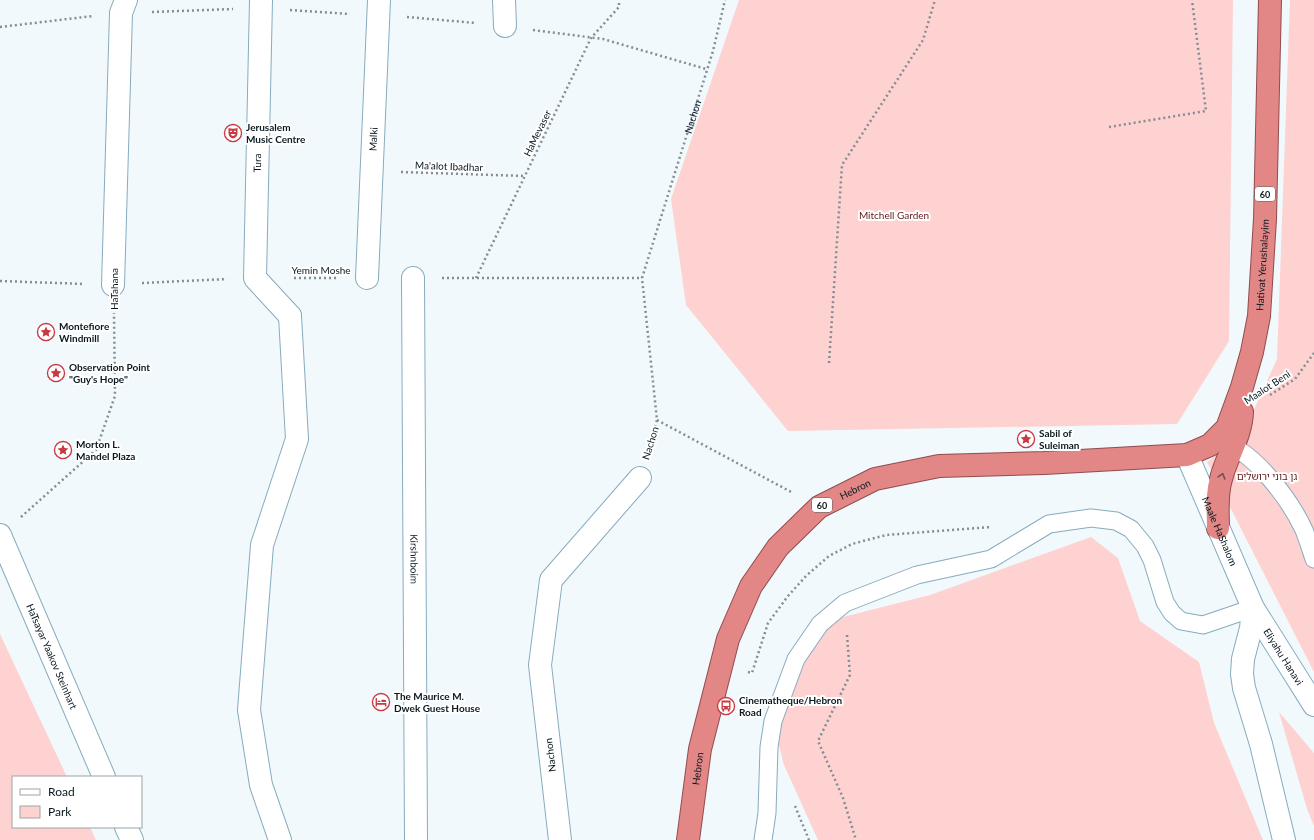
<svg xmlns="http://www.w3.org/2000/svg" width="1314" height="840" font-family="Lato,'Noto Sans Hebrew',sans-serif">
<rect width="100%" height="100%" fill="#f1f9fd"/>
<path fill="#fed2d0" d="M 739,0 L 1233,0 L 1229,341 L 1177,424 L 788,431 L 686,305 L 671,199 Z
M 1290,0 L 1314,0 L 1314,672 L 1207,462 L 1242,436 L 1277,359 Z
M 1091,537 L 1118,558 L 1140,621 L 1199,662 L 1214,723 L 1263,840 L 818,840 L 784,765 L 777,738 L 787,699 L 812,648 L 828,628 L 843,617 L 930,595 Z
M 0,634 L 67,777 L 13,777 L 13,827 L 90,827 L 96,840 L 0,840 Z
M 1279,712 L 1314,753 L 1314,826 L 1307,809 Z"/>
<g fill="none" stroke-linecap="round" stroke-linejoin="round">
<g stroke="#86acbe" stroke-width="19">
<path id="service" d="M 1222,442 C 1255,452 1290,500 1304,530 C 1308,540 1311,550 1314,559
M 763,840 L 767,813 L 769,747 L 773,721 L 796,659 L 820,624 L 845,603 L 917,575 L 991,559 L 1049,524 L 1091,518 L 1116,521 L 1131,529 L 1145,546 L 1152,560 L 1165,602 L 1172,613 L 1181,621 L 1203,625 L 1253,608"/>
</g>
<g stroke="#86acbe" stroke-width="24">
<g id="pedestrian">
<path d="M 261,0 L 255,278 L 290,316"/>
<path d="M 504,0 L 505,26"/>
<path id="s2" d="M 367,278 L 379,0"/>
<path d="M 113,285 L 121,13 L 126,0"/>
</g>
</g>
<g stroke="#86acbe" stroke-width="24">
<g id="minor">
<path id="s3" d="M 413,278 L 416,840"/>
<path id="s4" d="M 0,535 L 104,777"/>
<path d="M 126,827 L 132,840"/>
<path d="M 280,840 L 261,785 L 249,710 L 262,545 L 297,439 L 290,316"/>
<path d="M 560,840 L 540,665 L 551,580 L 640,478"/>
</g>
</g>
<g stroke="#86acbe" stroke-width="24">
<g id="tertiary">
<path id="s5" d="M 1187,455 L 1253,608 L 1314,705"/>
<path d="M 1253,608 L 1251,628 L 1243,659 L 1242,674 L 1244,688 L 1261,744 L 1284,840"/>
</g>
</g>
<g stroke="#924c4e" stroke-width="24">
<g id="trunk">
<path d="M 1218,528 C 1218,512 1216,495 1221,479 C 1227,455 1241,437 1242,412"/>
<path id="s6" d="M 688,840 L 700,749 L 728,639 L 751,586 L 778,547 L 819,507 L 875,479 L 939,466 L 1044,463 L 1187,455 L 1210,445 L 1227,428 L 1242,387 L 1252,352 L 1259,316 L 1265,219 L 1270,0"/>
</g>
</g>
<g stroke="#828e93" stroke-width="2.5" stroke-dasharray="2 3" stroke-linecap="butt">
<path d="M 290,10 L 350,14"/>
<path d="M 152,12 L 233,9"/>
<path d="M 407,17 L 476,23"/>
<path d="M 0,27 L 93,16"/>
<path d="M 533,30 L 603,39 L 706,69"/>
<path d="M 1109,127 L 1206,111 L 1192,0"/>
<path d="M 401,172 L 525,176"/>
<path d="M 294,278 L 339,278"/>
<path d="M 442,278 L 642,278"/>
<path d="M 476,278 L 591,38 L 619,7 L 619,0"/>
<path d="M 0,281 L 85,284"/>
<path d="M 142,283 L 227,279"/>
<path d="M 829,363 L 842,165 L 923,40 L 935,0"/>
<path d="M 1270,395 L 1295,379 L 1314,353"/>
<path d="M 657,420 L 793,493"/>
<path id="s1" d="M 648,451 L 657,420 L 642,278 L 713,51 L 725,0"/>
<path d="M 21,517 L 96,450 L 115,396 L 114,313"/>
<path d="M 847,635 L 850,675 L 818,741 L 843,798 L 856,840"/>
<path d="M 748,672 L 752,673 L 768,623 L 788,596 L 806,576 L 829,556 L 852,544 L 886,535 L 991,527"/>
<path d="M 795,806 L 809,840"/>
</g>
<use href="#service" stroke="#fff" stroke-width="17"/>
<use href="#pedestrian" stroke="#fff" stroke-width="22"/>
<use href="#minor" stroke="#fff" stroke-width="22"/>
<use href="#tertiary" stroke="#fff" stroke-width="22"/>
<use href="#trunk" stroke="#e28686" stroke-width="22"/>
</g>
<defs><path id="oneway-chevron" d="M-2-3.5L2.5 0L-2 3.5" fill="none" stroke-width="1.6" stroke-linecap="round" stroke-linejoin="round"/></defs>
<use stroke="#765052" href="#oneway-chevron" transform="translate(1222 476) rotate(-74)"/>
<defs>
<g id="theatre-ring" transform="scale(0.9)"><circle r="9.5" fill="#fff" stroke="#c83941" stroke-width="1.5"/><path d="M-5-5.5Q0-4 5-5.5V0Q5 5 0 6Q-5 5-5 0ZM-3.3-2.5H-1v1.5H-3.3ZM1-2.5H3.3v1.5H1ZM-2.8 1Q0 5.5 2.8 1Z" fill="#c83941"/></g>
<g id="sight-ring" transform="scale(0.9)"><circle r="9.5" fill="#fff" stroke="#c83941" stroke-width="1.5"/><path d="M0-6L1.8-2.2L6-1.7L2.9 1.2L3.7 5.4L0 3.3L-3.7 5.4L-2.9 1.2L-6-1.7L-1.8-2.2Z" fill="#c83941"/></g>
<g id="hotel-ring" transform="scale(0.9)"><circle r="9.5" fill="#fff" stroke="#c83941" stroke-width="1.5"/><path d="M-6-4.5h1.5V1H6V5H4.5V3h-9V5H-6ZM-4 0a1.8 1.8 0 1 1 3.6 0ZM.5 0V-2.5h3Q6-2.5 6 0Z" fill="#c83941"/></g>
<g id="bus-ring" transform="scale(0.9)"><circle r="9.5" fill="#fff" stroke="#c83941" stroke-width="1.5"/><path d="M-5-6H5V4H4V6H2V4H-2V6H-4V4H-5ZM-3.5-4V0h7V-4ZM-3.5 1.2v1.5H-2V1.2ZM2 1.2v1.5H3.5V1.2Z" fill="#c83941"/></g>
</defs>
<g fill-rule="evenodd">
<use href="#theatre-ring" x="233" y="133"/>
<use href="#sight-ring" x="46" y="332"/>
<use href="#sight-ring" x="56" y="373"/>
<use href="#sight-ring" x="1026" y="439"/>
<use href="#sight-ring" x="63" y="450"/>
<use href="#hotel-ring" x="381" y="702"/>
<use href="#bus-ring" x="726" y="706"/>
</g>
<g text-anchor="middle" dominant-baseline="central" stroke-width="4" stroke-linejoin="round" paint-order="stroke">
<g fill="#fff" stroke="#545e62" stroke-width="1">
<rect x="1255" y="187" width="20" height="14" rx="3"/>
<rect x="812" y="498" width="20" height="14" rx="3"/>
</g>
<g font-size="9" font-weight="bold" fill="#0a191f">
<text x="1265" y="194">60</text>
<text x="822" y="505">60</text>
</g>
<g font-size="10" fill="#0a191f" stroke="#fff">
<text stroke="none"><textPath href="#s1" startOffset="344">Nachon</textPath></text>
<text transform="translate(537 133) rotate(-64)">HaMevaser</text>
<text stroke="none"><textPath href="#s2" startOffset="139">Malki</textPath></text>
<text transform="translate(257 163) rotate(-89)">Tura</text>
<text transform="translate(449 166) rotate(2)">Ma'alot Ibadhar</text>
<text stroke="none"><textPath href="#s6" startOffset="961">Hativat Yerushalayim</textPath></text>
<text x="321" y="270">Yemin Moshe</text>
<text transform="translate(114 289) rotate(-90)">HaTahana</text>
<text transform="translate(1267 387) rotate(-33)">Maalot Beni</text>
<text transform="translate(650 443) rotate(-73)">Nachon</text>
<text stroke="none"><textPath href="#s6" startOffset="408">Hebron</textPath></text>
<text stroke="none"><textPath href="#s5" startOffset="83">Maale HaShalom</textPath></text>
<text stroke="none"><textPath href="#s3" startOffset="281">Kirshnboim</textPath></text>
<text stroke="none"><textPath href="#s4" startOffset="132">HaTsayar Yaakov Steinhart</textPath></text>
<text stroke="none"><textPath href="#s5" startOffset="224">Eliyahu Hanavi</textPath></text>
<text transform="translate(550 755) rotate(-97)">Nachon</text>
<text stroke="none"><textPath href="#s6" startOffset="72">Hebron</textPath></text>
</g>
<g font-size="10" font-weight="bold" fill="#0a191f" stroke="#fff" text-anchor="start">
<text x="246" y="127">Jerusalem<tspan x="246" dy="12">Music Centre</tspan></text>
<text x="59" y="326">Montefiore<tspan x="59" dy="12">Windmill</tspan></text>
<text x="69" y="367">Observation Point<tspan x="69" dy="12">"Guy's Hope"</tspan></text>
<text x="1039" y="433">Sabil of<tspan x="1039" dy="12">Suleiman</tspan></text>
<text x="76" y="444">Morton L.<tspan x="76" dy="12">Mandel Plaza</tspan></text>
<text x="394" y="696">The Maurice M.<tspan x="394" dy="12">Dwek Guest House</tspan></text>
<text x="739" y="700">Cinematheque/Hebron<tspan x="739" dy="12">Road</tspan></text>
</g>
<g font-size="10" fill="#61181c" stroke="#fff">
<text x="894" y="215">Mitchell Garden</text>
<text x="1267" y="476">גן בוני ירושלים</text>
</g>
</g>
<rect x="12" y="776" width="130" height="52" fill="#ffffff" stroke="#9da3a5"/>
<rect x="20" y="789" width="20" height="6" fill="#ffffff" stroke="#9da3a5"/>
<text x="48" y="796" font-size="12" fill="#0a191f">Road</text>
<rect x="20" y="806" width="20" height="12" fill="#fed2d0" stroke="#9da3a5"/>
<text x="48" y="816" font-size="12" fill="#0a191f">Park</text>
</svg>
